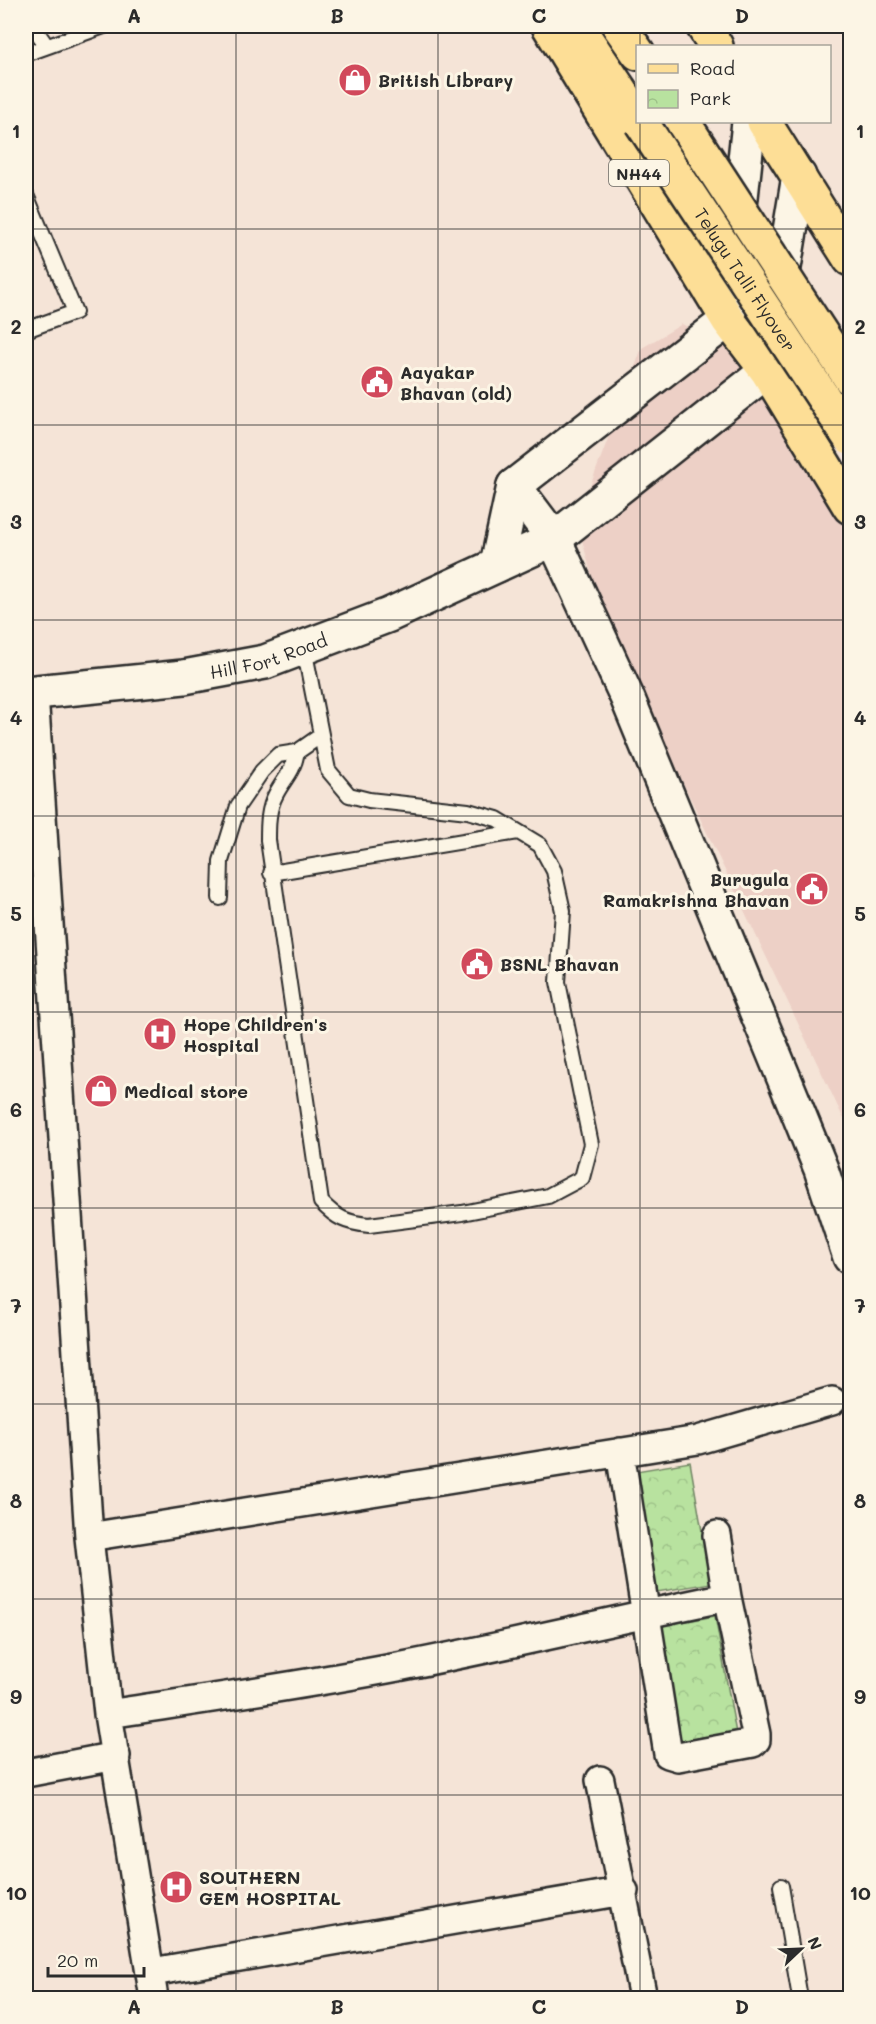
<svg xmlns="http://www.w3.org/2000/svg" width="876" height="2024" font-family="Mali,sans-serif">
<defs>
<pattern id="park-crowns" width="20" height="18" patternUnits="userSpaceOnUse" patternTransform="scale(1.5)"><rect width="20" height="18" fill="#b8e29f"/><path d="M2 6a3 3 0 1 1 6 0M12 15a3 3 0 1 1 6 0" fill="none" stroke="#9ec289"/></pattern>
</defs>
<rect width="100%" height="100%" fill="#f5e4d7"/>
<filter id="ink" filterUnits="userSpaceOnUse"><feTurbulence type="fractalNoise" baseFrequency=".0167" numOctaves="2"/><feDisplacementMap in="SourceGraphic" scale="12" xChannelSelector="R" yChannelSelector="G"/><feConvolveMatrix kernelMatrix="1 2 1 2 8 2 1 2 1" color-interpolation-filters="sRGB"/></filter>
<g filter="url(#ink)">
<path fill="#edd0c6" d="M 682,324 L 743,357 L 850,532 L 850,1132 L 601,611 L 577,521 L 642,348 Z"/>
<path fill="url(#park-crowns)" stroke="#728665" stroke-width="1.5" d="M 690,1462 L 711,1583 L 651,1593 L 630,1472 Z
M 715,1616 L 737,1739 L 676,1750 L 654,1627 Z"/>
<g fill="none" stroke-linecap="round" stroke-linejoin="round">
<g stroke="#2b2b2b" stroke-width="18">
<path id="service" d="M 33,26 L 46,45
M 26,54 L 104,26
M 26,195 L 75,312 L 26,330
M 297,752 C 293,773 285,777 276,794 C 268,809 268,824 268,840 L 321,1202 C 336,1218 347,1223 369,1225 L 462,1213 L 548,1196 L 582,1178 L 591,1144 L 558,982 L 563,911 L 554,871 L 540,845 L 497,819 L 468,811 L 369,800 L 349,795 L 328,770 L 304,648
M 271,873 L 518,832
M 220,898 L 221,861 L 238,806 L 262,771 L 278,755 L 297,752 L 320,736
M 781,1886 L 800,1998"/>
</g>
<g stroke="#2b2b2b" stroke-width="32">
<path id="minor" d="M 34,693 L 89,1537 L 108,1714 L 154,1998
M 717,1535 L 727,1597
M 89,1537 L 698,1440 L 832,1401
M 108,1714 C 206,1699 305,1685 403,1666 C 511,1645 619,1619 727,1597 L 756,1734 L 756,1740 L 753,1743 L 678,1757 L 668,1754 L 620,1452
M 26,1773 L 116,1756
M 600,1780 L 643,1998
M 152,1972 L 624,1891"/>
</g>
<g stroke="#2b2b2b" stroke-width="38">
<path id="tertiary" d="M 514,486 L 554,539 L 627,697 L 795,1105 L 821,1169 L 850,1257"/>
</g>
<g stroke="#2b2b2b" stroke-width="38">
<g id="secondary">
<path d="M 497,565 L 514,486 L 728,320 L 749,122"/>
<path id="s1" d="M 26,693 L 184,677 L 265,662 L 389,615 L 554,539 L 767,371 L 799,176"/>
</g>
</g>
<g stroke="#2b2b2b" stroke-width="38">
<path id="primary" d="M 577,26 L 638,117
M 619,26 L 638,53"/>
</g>
<g stroke="#2b2b2b" stroke-width="38">
<path id="trunk" d="M 549,26 L 728,320 L 767,371 L 850,507
M 703,26 L 716,46
M 764,122 L 850,259"/>
</g>
<use href="#service" stroke="#fcf5e5" stroke-width="14"/>
<use href="#minor" stroke="#fcf5e5" stroke-width="27"/>
<use href="#tertiary" stroke="#fcf5e5" stroke-width="33"/>
<use href="#secondary" stroke="#fcf5e5" stroke-width="33"/>
<use href="#primary" stroke="#fdde96" stroke-width="33"/>
<use href="#trunk" stroke="#fdde96" stroke-width="33"/>
<g stroke="#2b2b2b" stroke-width="38" stroke-linecap="butt">
<g id="primary-bridge">
<path id="s2" d="M 641,122 L 850,438"/>
<path d="M 683,122 L 850,378"/>
</g>
</g>
<use href="#primary-bridge" stroke="#fdde96" stroke-width="33"/>
</g>
</g>
<path fill="none" stroke="#2b2b2b" stroke-width="1.5" stroke-opacity="0.55" d="M 236,26 L 236,1998M 438,26 L 438,1998M 640,26 L 640,46M 640,122 L 640,1998M 26,229 L 850,229M 26,425 L 850,425M 26,620 L 850,620M 26,816 L 850,816M 26,1012 L 850,1012M 26,1208 L 850,1208M 26,1404 L 850,1404M 26,1599 L 850,1599M 26,1795 L 850,1795"/>
<defs>
<g id="shop-disc" transform="scale(1.725)"><circle r="9.5" fill="#d1495b" stroke="#fcf5e5"/><path d="M-5-2.5h2.3a2.7 3.5 0 0 1 5.4 0H5L5.5 6h-11ZM-1.5-2.5h3a1.5 2.3 0 0 0-3 0Z" fill="#fff"/></g>
<g id="civic-disc" transform="scale(1.725)"><circle r="9.5" fill="#d1495b" stroke="#fcf5e5"/><path d="M-.6-6.5H3V-4.5H.6V-3L4-1V1h2V6H-6V1h2V-1L-.6-3ZM-1.2 2.5V6h2.4V2.5Z" fill="#fff"/></g>
<g id="hospital-disc" transform="scale(1.725)"><circle r="9.5" fill="#d1495b" stroke="#fcf5e5"/><path d="M-5-5h3v3.5h4V-5h3V5h-3V1.5h-4V5h-3Z" fill="#fff"/></g>
</defs>
<g fill-rule="evenodd">
<use href="#shop-disc" x="355" y="80"/>
<use href="#civic-disc" x="377" y="382"/>
<use href="#civic-disc" x="812" y="889"/>
<use href="#civic-disc" x="477" y="964"/>
<use href="#hospital-disc" x="160" y="1034"/>
<use href="#shop-disc" x="101" y="1091"/>
<use href="#hospital-disc" x="176" y="1887"/>
</g>
<g text-anchor="middle" dominant-baseline="central" stroke-width="6" stroke-linejoin="round" paint-order="stroke">
<rect fill="#fcf5e5" stroke="#6a6863" stroke-width="1.5" x="609" y="160" width="60" height="26" rx="4.5"/>
<g font-size="16" font-weight="bold" fill="#2b2b2b">
<text x="639" y="173">NH44</text>
</g>
<g font-size="18" font-weight="bold" fill="#2b2b2b" stroke="#fcf5e5" text-anchor="start">
<text x="378" y="80">British Library</text>
<text x="400" y="372">Aayakar<tspan x="400" dy="21">Bhavan (old)</tspan></text>
<text x="789" y="879" text-anchor="end">Burugula<tspan x="789" dy="21">Ramakrishna Bhavan</tspan></text>
<text x="500" y="964">BSNL Bhavan</text>
<text x="183" y="1024">Hope Children's<tspan x="183" dy="21">Hospital</tspan></text>
<text x="124" y="1091">Medical store</text>
<text x="199" y="1877">SOUTHERN<tspan x="199" dy="21">GEM HOSPITAL</tspan></text>
</g>
<g font-size="18" fill="#2b2b2b" stroke="#fcf5e5">
<text stroke="none"><textPath href="#s2" startOffset="189">Telugu Talli Flyover</textPath></text>
<text stroke="none"><textPath href="#s1" startOffset="246">Hill Fort Road</textPath></text>
</g>
</g>
<rect width="876" height="2024" fill="none" stroke="#fcf5e5" stroke-width="66"/>
<rect x="636" y="45" width="195" height="78" fill="#fcf5e5" stroke="#a8a49b" stroke-width="1.5"/>
<rect x="648" y="64" width="30" height="9" fill="#fdde96" stroke="#a8a49b" stroke-width="1.5"/>
<text x="690" y="75" font-size="18" fill="#2b2b2b">Road</text>
<rect x="648" y="90" width="30" height="18" fill="url(#park-crowns)" stroke="#a8a49b" stroke-width="1.5"/>
<text x="690" y="105" font-size="18" fill="#2b2b2b">Park</text>
<g transform="translate(801 1949) rotate(67)" stroke="#fcf5e5" stroke-width="4.5" paint-order="stroke">
<path d="M0-4.5L10 22L0 15L-10 22Z" fill="#2b2b2b"/>
<text y="-9" font-size="16" font-weight="bold" text-anchor="middle" fill="#2b2b2b">N</text>
</g>
<path d="M48 1967v9h96v-9" fill="none" stroke="#2b2b2b" stroke-width="3"/>
<text x="57" y="1967" font-size="18" fill="#2b2b2b" stroke="#fcf5e5" stroke-width="4.5" paint-order="stroke">20 m</text>
<rect x="33" y="33" width="810" height="1958" fill="none" stroke="#2b2b2b" stroke-width="2"/>
<g font-size="20" text-anchor="middle" font-weight="bold" fill="#2b2b2b">
<text x="134" y="23">A</text>
<text x="337" y="23">B</text>
<text x="539" y="23">C</text>
<text x="742" y="23">D</text>
<text x="16" y="138">1</text>
<text x="860" y="138">1</text>
<text x="16" y="334">2</text>
<text x="860" y="334">2</text>
<text x="16" y="529">3</text>
<text x="860" y="529">3</text>
<text x="16" y="725">4</text>
<text x="860" y="725">4</text>
<text x="16" y="921">5</text>
<text x="860" y="921">5</text>
<text x="16" y="1117">6</text>
<text x="860" y="1117">6</text>
<text x="16" y="1313">7</text>
<text x="860" y="1313">7</text>
<text x="16" y="1508">8</text>
<text x="860" y="1508">8</text>
<text x="16" y="1704">9</text>
<text x="860" y="1704">9</text>
<text x="16" y="1900">10</text>
<text x="860" y="1900">10</text>
<text x="134" y="2014">A</text>
<text x="337" y="2014">B</text>
<text x="539" y="2014">C</text>
<text x="742" y="2014">D</text>
</g>
</svg>
